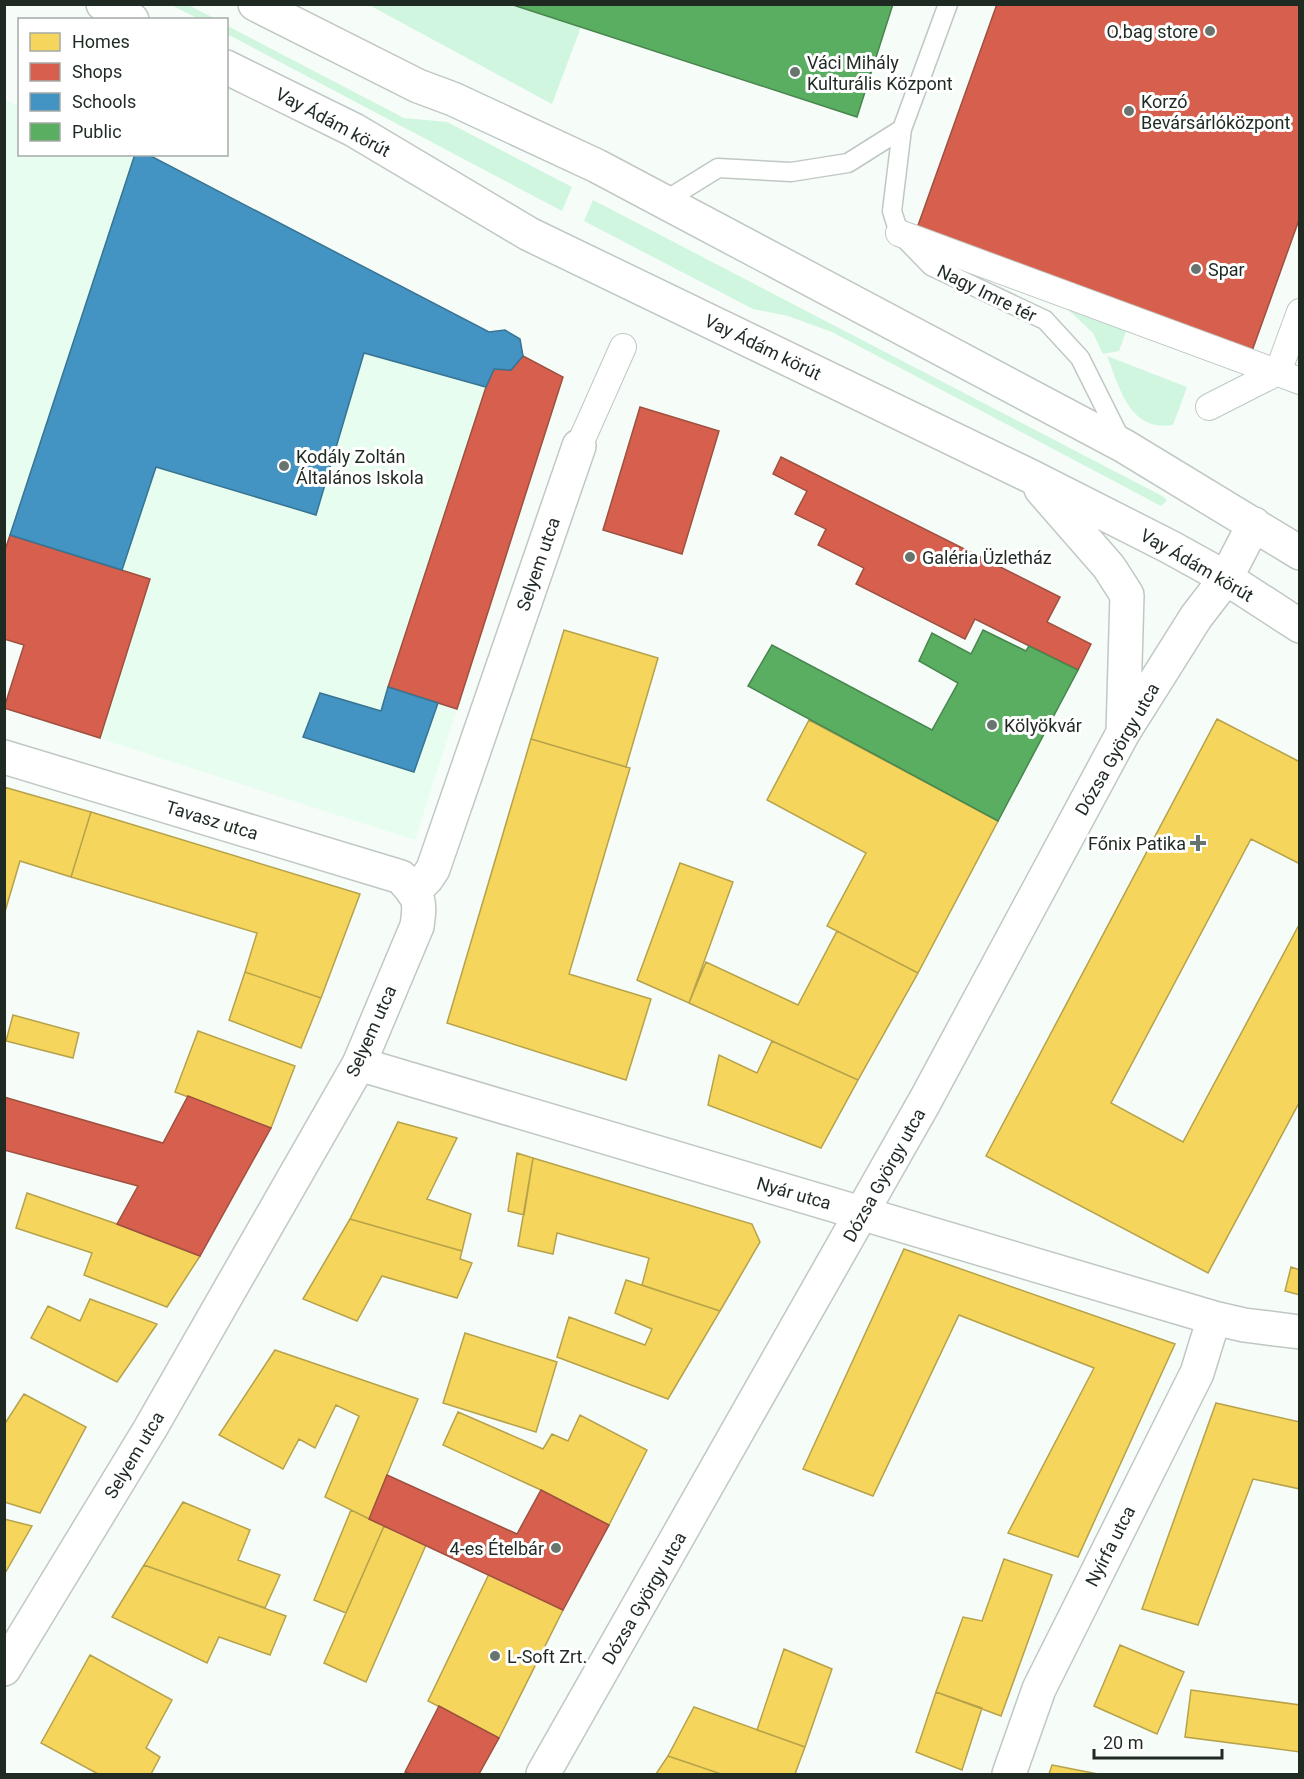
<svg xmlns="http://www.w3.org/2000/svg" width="1304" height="1779" font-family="Roboto,sans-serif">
<rect width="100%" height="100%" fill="#f6fcf8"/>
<path fill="#e6fdef" d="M 4,100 L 19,106 L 20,154 L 147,155 L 489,332 L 505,330 L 520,339 L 523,356 L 563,377 L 415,840 L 5,708 L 24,645 L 4,639 Z"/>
<path fill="#d0f6df" d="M 171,5 L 188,5 L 216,19 L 199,19 Z
M 369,5 L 510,5 L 581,27 L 552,104 Z
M 226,25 L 404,118 L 447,122 L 572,187 L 562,211 L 227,34 Z
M 593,200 L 1164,497 L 1167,501 L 1161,506 L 832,332 L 788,316 L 753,309 L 584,221 Z
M 1064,306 L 1127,329 L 1119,351 L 1103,354 L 1093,333 Z
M 1107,356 L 1187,387 L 1173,425 C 1129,432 1120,388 1107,356 Z"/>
<path fill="#f6d55c" stroke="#b6a24b" stroke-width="1.5" d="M 564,630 L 658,658 L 626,767 L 531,739 Z
M 1217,719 L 1300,762 L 1300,864 L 1251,839 L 1111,1103 L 1183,1142 L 1300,923 L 1300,1101 L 1208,1273 L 986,1156 Z
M 809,720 L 998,821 L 918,973 L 827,926 L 866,853 L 767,800 Z
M 531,739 L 630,768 L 569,974 L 651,999 L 626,1080 L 447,1023 Z
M 4,787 L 91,812 L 71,877 L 20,861 L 4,915 Z
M 91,812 L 360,894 L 321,998 L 245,972 L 257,933 L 71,877 Z
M 680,863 L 733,882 L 689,1003 L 637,980 Z
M 837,931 L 918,973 L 858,1080 L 689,1003 L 706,962 L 798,1005 Z
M 245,972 L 321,998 L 301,1048 L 229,1020 Z
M 13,1015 L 79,1033 L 73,1058 L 6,1041 Z
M 198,1031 L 295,1066 L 271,1128 L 175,1092 Z
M 772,1041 L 858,1080 L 821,1148 L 708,1105 L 719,1055 L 757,1073 Z
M 398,1122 L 457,1138 L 427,1199 L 471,1214 L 462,1251 L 350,1219 Z
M 517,1153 L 533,1158 L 524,1215 L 508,1211 Z
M 533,1158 L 752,1224 L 760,1242 L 720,1311 L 642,1285 L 649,1258 L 557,1233 L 553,1254 L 518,1246 Z
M 27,1193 L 117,1224 L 200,1256 L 167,1307 L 84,1275 L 92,1253 L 16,1228 Z
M 350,1219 L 462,1251 L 460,1259 L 472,1263 L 457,1298 L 382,1276 L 357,1321 L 303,1299 Z
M 904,1249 L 1175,1344 L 1078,1557 L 1008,1533 L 1094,1368 L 959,1315 L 873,1496 L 803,1469 Z
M 1291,1267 L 1300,1270 L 1300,1295 L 1285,1291 Z
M 626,1280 L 720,1311 L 668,1399 L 557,1357 L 569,1317 L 645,1345 L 652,1329 L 615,1313 Z
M 90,1299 L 157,1324 L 117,1382 L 31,1338 L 48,1306 L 80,1321 Z
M 465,1333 L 557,1362 L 536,1432 L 443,1403 Z
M 275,1350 L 418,1399 L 369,1519 L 325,1497 L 359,1416 L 336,1405 L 315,1448 L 299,1439 L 283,1469 L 219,1435 Z
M 24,1394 L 86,1427 L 40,1513 L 4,1502 L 4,1425 Z
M 1216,1403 L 1300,1422 L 1300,1489 L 1253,1479 L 1198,1625 L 1142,1609 Z
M 458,1412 L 543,1449 L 552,1434 L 568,1441 L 580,1415 L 647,1450 L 609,1525 L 541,1490 L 443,1445 Z
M 183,1502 L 250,1530 L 238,1560 L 280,1575 L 265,1608 L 144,1565 Z
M 351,1510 L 384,1526 L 346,1613 L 314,1600 Z
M 4,1519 L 32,1526 L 4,1575 Z
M 384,1526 L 426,1545 L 366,1682 L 324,1663 Z
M 1004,1559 L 1052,1575 L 1001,1716 L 936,1692 L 963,1617 L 982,1621 Z
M 144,1565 L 286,1616 L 270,1655 L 219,1637 L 207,1663 L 112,1617 Z
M 489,1574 L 563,1610 L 499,1738 L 428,1701 Z
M 1120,1645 L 1184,1672 L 1157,1734 L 1094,1706 Z
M 784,1649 L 832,1669 L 805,1747 L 757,1730 Z
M 90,1655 L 172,1700 L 146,1748 L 160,1757 L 151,1774 L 98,1774 L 41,1743 Z
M 1191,1690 L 1300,1705 L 1300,1752 L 1185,1737 Z
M 936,1692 L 982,1708 L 962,1770 L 916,1752 Z
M 694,1707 L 805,1747 L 795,1774 L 721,1774 L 668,1756 Z
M 668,1756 L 721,1774 L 656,1774 Z
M 1052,1765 L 1098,1774 L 1049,1774 Z"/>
<path fill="#d6604d" stroke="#9f5040" stroke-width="1.5" d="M 997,4 L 1300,4 L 1300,217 L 1252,351 L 916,231 Z
M 523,356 L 563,377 L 457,709 L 388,687 L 486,387 L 494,369 L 511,370 Z
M 640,407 L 719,431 L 682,554 L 603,530 Z
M 781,457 L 1060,597 L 1047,622 L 1091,644 L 1078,670 L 975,619 L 965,639 L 856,584 L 864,568 L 818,545 L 826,529 L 795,514 L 807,491 L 773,474 Z
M 10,535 L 150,579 L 100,738 L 4,708 L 24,645 L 4,639 L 4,553 Z
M 188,1096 L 271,1128 L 200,1256 L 117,1224 L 138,1186 L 4,1150 L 4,1097 L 163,1143 Z
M 387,1475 L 517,1534 L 541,1490 L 609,1525 L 563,1610 L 369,1519 Z
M 439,1706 L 499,1738 L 479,1774 L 411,1774 L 405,1772 Z"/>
<path fill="#4393c3" stroke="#387493" stroke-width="1.5" d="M 135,154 L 147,154 L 489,332 L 505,330 L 520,339 L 523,356 L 511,370 L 494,369 L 486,387 L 364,353 L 316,515 L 156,467 L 122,570 L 10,535 Z
M 388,687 L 438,703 L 414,772 L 303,737 L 320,693 L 381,711 Z"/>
<path fill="#5aae61" stroke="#48864e" stroke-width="1.5" d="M 510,4 L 893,4 L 857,117 Z
M 983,630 L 1026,651 L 1029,646 L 1078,670 L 998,821 L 748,686 L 772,645 L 932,730 L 958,683 L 919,661 L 932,633 L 971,654 Z"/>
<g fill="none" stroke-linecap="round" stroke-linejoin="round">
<g stroke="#c0c8c3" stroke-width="21">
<path id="service" d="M 948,4 L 902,129 L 892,211 L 899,233 L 931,266 L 1045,320 L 1080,358 L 1122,442
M 663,202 L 718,168 L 791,172 L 848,163 L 902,129"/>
</g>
<g stroke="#c0c8c3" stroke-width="28">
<path id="pedestrian" d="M 899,233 L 1300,381
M 1209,407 L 1278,372 L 1300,312
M 579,446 L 623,347"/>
</g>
<g stroke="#c0c8c3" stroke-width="36">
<path id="minor" d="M 4,757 L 401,877 C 419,898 421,898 417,926 L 359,1064 L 150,1429 L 4,1669
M 413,892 L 427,878 L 433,869 L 579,446
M 359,1064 L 1214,1318 L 1244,1325 L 1300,1332
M 1009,1774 L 1039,1689 L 1197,1373 L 1214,1318"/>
</g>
<g stroke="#c0c8c3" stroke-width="36">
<path id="tertiary" d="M 103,4 L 132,20
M 255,4 L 418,86 L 453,99 L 597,166 L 1124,446 L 1300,553
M 226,67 L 354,130 L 529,234 L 1030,476 L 1170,547 L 1226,578 L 1300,626
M 1041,489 L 1109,567 L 1127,595 L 1123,733
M 543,1774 L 925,1101 L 1123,733 L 1196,617 L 1226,578 L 1254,524"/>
</g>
<use href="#service" stroke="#fefffe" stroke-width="18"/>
<use href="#pedestrian" stroke="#fefffe" stroke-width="26"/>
<use href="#minor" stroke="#fefffe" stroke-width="33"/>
<use href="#tertiary" stroke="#fefffe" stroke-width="33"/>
</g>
<g fill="#6a746e" stroke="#fff" stroke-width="2">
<circle cx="1210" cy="31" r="6"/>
<circle cx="795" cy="72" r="6"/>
<circle cx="1129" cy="111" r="6"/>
<circle cx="1196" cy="269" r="6"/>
<circle cx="284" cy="466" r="6"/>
<circle cx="910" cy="557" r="6"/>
<circle cx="992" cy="725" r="6"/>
<path d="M1195 834h6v6h6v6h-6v6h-6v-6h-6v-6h6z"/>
<circle cx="556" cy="1548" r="6"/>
<circle cx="495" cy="1656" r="6"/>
</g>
<g text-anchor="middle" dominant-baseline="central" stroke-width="6" stroke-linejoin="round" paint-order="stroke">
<g font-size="18" fill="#1f2a23" stroke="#fff" text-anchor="start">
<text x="1198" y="31" text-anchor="end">O.bag store</text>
<text x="807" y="62">Váci Mihály<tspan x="807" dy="21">Kulturális Központ</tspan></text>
<text x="1141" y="101">Korzó<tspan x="1141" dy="21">Bevársárlóközpont</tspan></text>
<text x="1208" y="269">Spar</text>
<text x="296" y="456">Kodály Zoltán<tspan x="296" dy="21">Általános Iskola</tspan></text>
<text x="922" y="557">Galéria Üzletház</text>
<text x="1004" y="725">Kölyökvár</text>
<text x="1186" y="843" text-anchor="end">Főnix Patika</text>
<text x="544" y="1548" text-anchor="end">4-es Ételbár</text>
<text x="507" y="1656">L-Soft Zrt.</text>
</g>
<g font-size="18" fill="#1f2a23" stroke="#fff">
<text transform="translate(333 122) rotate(28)">Vay Ádám körút</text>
<text transform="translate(987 293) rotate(26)">Nagy Imre tér</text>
<text transform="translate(763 347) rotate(26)">Vay Ádám körút</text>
<text transform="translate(538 564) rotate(-71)">Selyem utca</text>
<text transform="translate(1197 565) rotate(30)">Vay Ádám körút</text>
<text transform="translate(1117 749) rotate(-60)">Dózsa György utca</text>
<text transform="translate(212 820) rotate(17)">Tavasz utca</text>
<text transform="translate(371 1031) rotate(-66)">Selyem utca</text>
<text transform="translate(884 1175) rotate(-61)">Dózsa György utca</text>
<text transform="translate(794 1193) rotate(16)">Nyár utca</text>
<text transform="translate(134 1455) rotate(-59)">Selyem utca</text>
<text transform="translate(1110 1546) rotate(-63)">Nyírfa utca</text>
<text transform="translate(644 1598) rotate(-60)">Dózsa György utca</text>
</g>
</g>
<rect width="1304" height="1779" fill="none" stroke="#1f2a23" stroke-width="12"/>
<rect x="18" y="18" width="210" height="138" fill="#ffffff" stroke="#a5aaa7" stroke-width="1.5"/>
<rect x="30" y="33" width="30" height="18" fill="#f6d55c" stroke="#a5aaa7" stroke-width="1.5"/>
<text x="72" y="48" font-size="18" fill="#1f2a23">Homes</text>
<rect x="30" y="63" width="30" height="18" fill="#d6604d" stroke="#a5aaa7" stroke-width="1.5"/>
<text x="72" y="78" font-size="18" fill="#1f2a23">Shops</text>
<rect x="30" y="93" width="30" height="18" fill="#4393c3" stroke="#a5aaa7" stroke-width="1.5"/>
<text x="72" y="108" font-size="18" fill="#1f2a23">Schools</text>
<rect x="30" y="123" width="30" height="18" fill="#5aae61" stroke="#a5aaa7" stroke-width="1.5"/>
<text x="72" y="138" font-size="18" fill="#1f2a23">Public</text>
<path d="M1094 1749v9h128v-9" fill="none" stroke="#1f2a23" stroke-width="3"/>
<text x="1103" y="1749" font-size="18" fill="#1f2a23" stroke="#ffffff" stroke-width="4.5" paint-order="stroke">20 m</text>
</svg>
